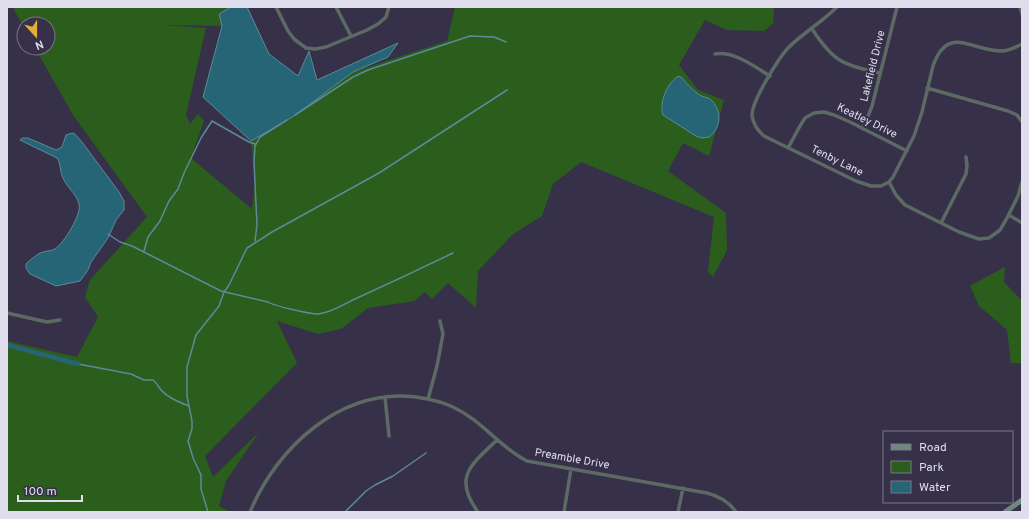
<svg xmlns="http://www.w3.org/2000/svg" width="1029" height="519" font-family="Overpass,sans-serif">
<rect width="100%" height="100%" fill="#363049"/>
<path fill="#2b5e1d" d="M 15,7 L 232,7 L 222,26 L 162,25 L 206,28 L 186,115 L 190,124 L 198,114 L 204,121 L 191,158 L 252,209 L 255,182 L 251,141 L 294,116 L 353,72 L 447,41 L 455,7 L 770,7 L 774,9 L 773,24 L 764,31 L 727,30 L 705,20 L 679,65 L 698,90 L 724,100 L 709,156 L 683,143 L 668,171 L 726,213 L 727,250 L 713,277 L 708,272 L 714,217 L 581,162 L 553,184 L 542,216 L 512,235 L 478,271 L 476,308 L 448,283 L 432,299 L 425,292 L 415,301 L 368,308 L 341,329 L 318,334 L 277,321 L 297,363 L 205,456 L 213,477 L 259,432 L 226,481 L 219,506 L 230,512 L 7,512 L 7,341 L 77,357 L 98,317 L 85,297 L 90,280 L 147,217 L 73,115 L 35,48 L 48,48 L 48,24 L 24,24 L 24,28 L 13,8 Z
M 1005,267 L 1004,282 L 1022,301 L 1022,363 L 1011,363 L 1007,330 L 979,306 L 970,286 Z"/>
<path fill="#266576" stroke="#5e899a" d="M 231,7 L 247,7 L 269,54 L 298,76 L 309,51 L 317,80 L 398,43 L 388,57 L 353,72 L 294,116 L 251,141 L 203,97 L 222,26 L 219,14 Z
M 677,77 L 679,76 L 682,78 C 687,84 692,89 698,94 C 702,97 706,97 710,99 C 722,109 722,128 709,137 L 702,138 L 696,136 L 663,115 C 659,104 666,85 677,77 Z
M 72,133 L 75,134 L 82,142 L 119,192 L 124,201 L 124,210 L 116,220 L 108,238 L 91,262 L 88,270 L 80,281 L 56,286 L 30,274 L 26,268 L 26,264 C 30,260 35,256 40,253 C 45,251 51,251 55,249 C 64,243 82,214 79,204 C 76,193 67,188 63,178 C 60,172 61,164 57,158 L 20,140 L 22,138 L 28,138 L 56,150 L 62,147 L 66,135 Z"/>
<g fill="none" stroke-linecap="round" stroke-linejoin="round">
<path stroke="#5e899a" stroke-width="1.5" d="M 295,115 L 353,77 L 368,70 L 470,36 L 494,37 L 506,42
M 108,234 L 120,242 L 132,246 L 221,291 L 268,302 C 274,306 310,314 318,314 C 331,313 344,304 355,299 C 388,284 420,269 453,253
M 255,241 L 257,225 L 254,162 L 255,146 L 260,137 L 287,120
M 144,251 L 148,237 L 160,221 L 169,201 L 178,189 L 184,173 L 201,138 L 212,121 L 249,142 L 255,144
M 78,364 L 131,374 L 144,380 L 153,380 C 156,382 158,386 161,390 C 168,398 179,402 189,406
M 208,512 L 201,489 L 201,475 L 193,458 L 189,444 L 188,441 L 192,429 L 192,421 L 187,396 L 187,367 L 196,335 L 219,306 L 224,292 L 229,285 L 247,248 L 272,232 L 379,173 L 507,90
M 345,512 L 366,491 L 375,485 L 393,476 L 426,453"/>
<path stroke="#266576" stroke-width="4.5" d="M 7,345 L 78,364"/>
<path stroke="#5c6a64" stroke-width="3.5" d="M 276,7 L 288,31 L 294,39 L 306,48 L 315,49 L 326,47 L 367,30 L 378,24 L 386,17 L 389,7
M 336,7 L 351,36
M 837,7 C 822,22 803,33 788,48 C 778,59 752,101 752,115 C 753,124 757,130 764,136 L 856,181 L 871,186 L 881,186 L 889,182 L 893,177 L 914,136 L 922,112 L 933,66 C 948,23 973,52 1002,51 C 1009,51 1016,47 1022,44
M 1020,7 L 1022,14
M 812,29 C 834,62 841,64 880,73
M 715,54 C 735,51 753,66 770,76
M 927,88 L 1008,111 L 1017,115 L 1022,122
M 863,129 L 872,106 L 897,7
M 788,148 L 800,126 L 805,118 L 814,113 L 824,112 L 834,115 L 850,122 L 907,151
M 889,182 L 896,195 L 905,205 L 959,232 L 979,239 L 989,238 L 1000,230 L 1007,218 L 1018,196 L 1022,182
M 1009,215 L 1022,223
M 941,223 L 966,174 L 967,165 L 966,157
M 7,313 L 47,322 L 60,320
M 385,397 L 389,436
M 428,399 L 437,366 L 443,334 L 440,321
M 250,512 C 277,447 341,388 416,397 C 429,399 441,401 453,407 C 483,421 499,447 527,461 L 707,493 C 719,496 729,502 736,512
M 478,512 C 452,477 472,464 497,440
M 564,512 L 571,469
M 678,512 L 683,488"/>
<path stroke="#71887e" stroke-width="5" d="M 1005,512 L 1022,500"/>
</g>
<g text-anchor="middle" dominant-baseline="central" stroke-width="4" stroke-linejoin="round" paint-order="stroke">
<g font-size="11" fill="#e0dded" stroke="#363049">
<text transform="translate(873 66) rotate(-76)">Lakefield Drive</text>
<text transform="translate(867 121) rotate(26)">Keatley Drive</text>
<text transform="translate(837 161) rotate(26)">Tenby Lane</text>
<text transform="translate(572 459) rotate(10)">Preamble Drive</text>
</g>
</g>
<rect width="1029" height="519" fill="none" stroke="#e0dded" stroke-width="16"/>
<rect x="883" y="431" width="130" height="72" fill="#363049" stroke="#7a758b"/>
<rect x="891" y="444" width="20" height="6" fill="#71887e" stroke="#7a758b"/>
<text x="919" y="451" font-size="12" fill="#e0dded">Road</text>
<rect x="891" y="461" width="20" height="12" fill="#2b5e1d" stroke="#7a758b"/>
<text x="919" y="471" font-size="12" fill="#e0dded">Park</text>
<rect x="891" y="481" width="20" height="12" fill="#266576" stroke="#7a758b"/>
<text x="919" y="491" font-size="12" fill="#e0dded">Water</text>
<g transform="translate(36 36) rotate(159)"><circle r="19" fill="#363049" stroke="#7a758b"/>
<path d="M0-3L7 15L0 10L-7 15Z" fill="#e6ad36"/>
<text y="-6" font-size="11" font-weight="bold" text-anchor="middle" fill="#e0dded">N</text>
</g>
<path d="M18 495v6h64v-6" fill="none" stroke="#e0dded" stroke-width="2"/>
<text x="24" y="495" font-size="12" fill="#e0dded" stroke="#363049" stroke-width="3" paint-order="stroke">100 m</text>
</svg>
